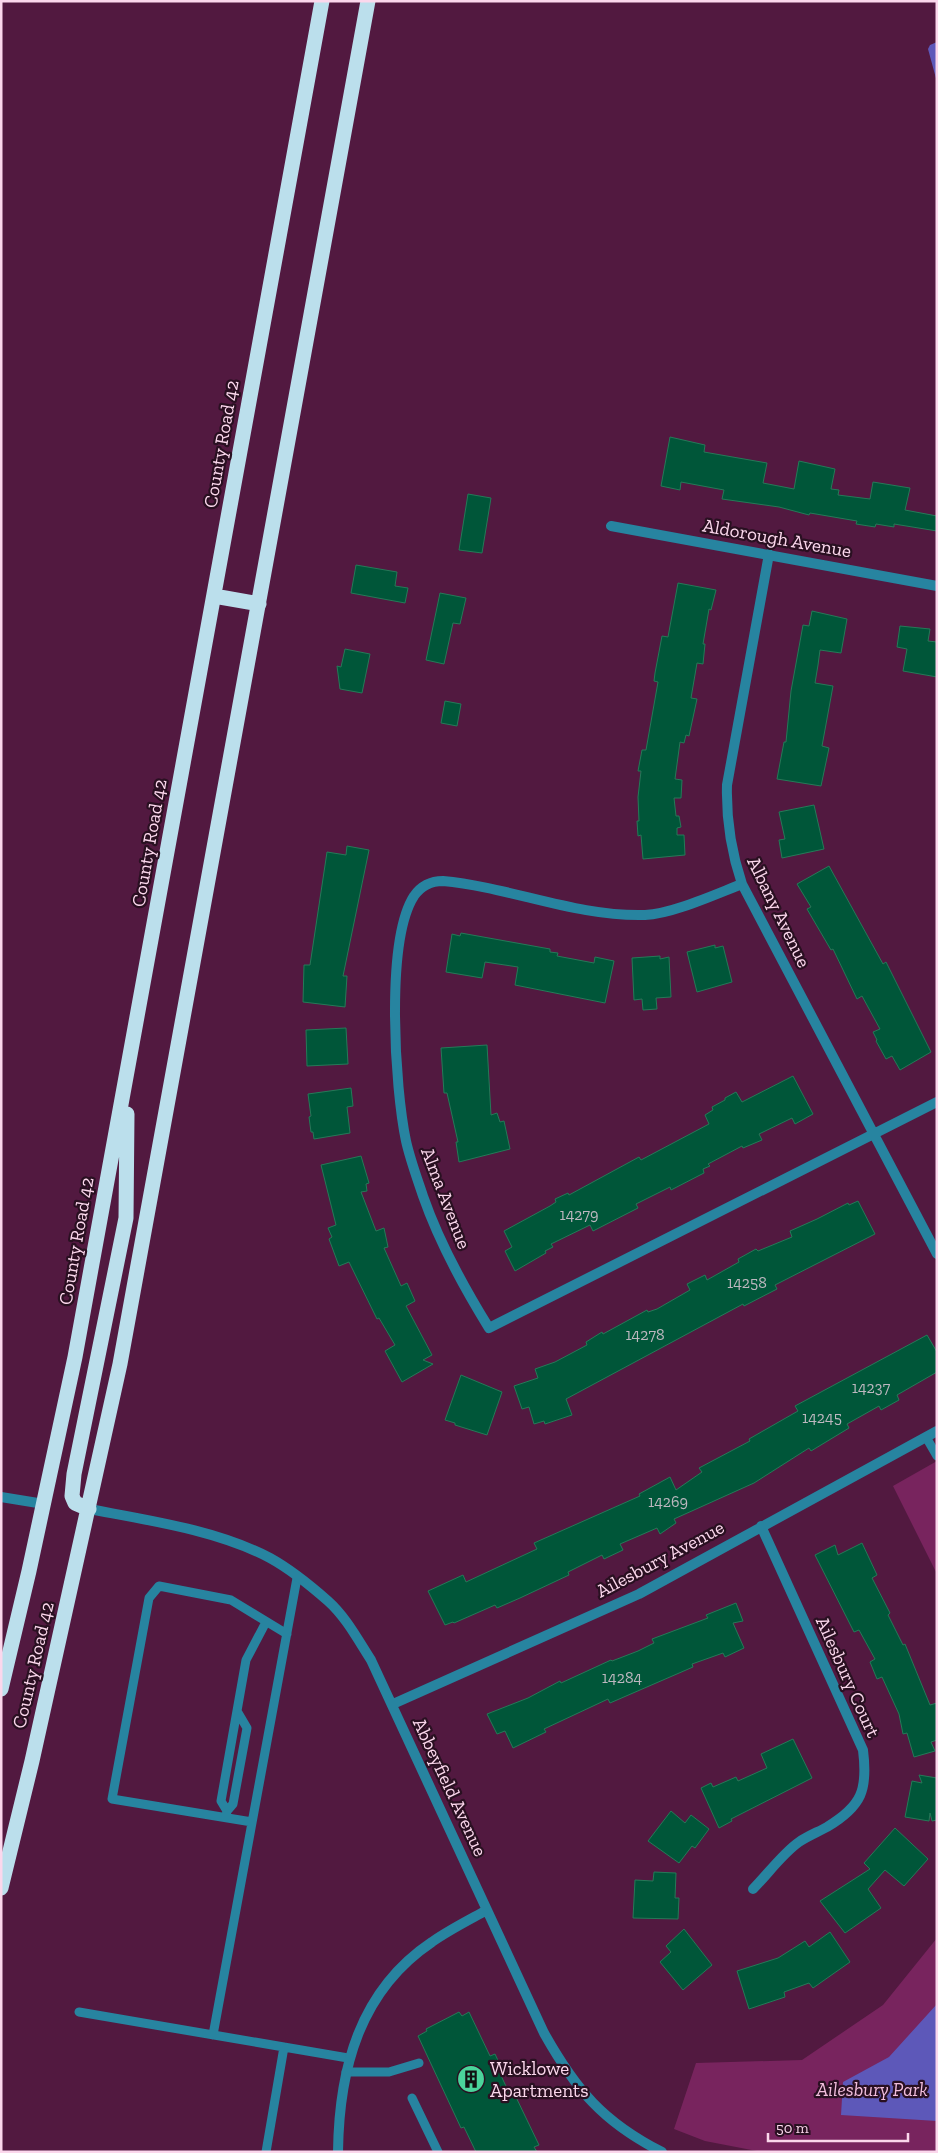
<svg xmlns="http://www.w3.org/2000/svg" width="938" height="2153" font-family="'Zilla Slab',serif">
<rect width="100%" height="100%" fill="#521940"/>
<path fill="#78245e" d="M 937,1461 L 937,1574 L 893,1486 Z
M 937,1938 L 937,2152 L 762,2152 L 705,2141 L 674,2129 L 696,2063 L 802,2060 L 883,2005 Z"/>
<path fill="#5d58b9" d="M 937,42 L 937,82 L 928,49 L 930,45 Z
M 937,2004 L 937,2121 L 841,2115 L 843,2082 L 889,2057 Z"/>
<path fill="#005639" stroke="#257a58" d="M 670,437 L 705,445 L 704,452 L 767,463 L 763,483 L 794,489 L 799,461 L 835,469 L 831,489 L 839,490 L 838,495 L 870,499 L 873,482 L 910,488 L 905,510 L 937,516 L 937,531 L 894,524 L 894,527 L 876,524 L 875,527 L 856,524 L 857,521 L 810,513 L 809,515 L 779,507 L 722,499 L 724,490 L 681,482 L 680,490 L 661,486 Z
M 468,494 L 491,498 L 482,553 L 459,550 Z
M 356,565 L 397,572 L 395,586 L 408,588 L 405,603 L 351,593 Z
M 678,583 L 716,590 L 711,610 L 709,609 L 703,644 L 705,644 L 703,664 L 697,663 L 691,698 L 697,699 L 689,736 L 686,735 L 684,743 L 680,742 L 675,779 L 682,780 L 681,798 L 674,798 L 676,816 L 679,816 L 681,827 L 677,828 L 677,835 L 684,835 L 685,855 L 643,859 L 641,835 L 638,836 L 637,821 L 639,821 L 638,797 L 641,771 L 638,771 L 642,750 L 646,750 L 658,682 L 654,681 L 655,673 L 662,636 L 668,637 Z
M 440,593 L 466,598 L 460,624 L 453,623 L 444,664 L 426,660 Z
M 812,611 L 847,619 L 841,653 L 820,650 L 818,665 L 815,683 L 833,686 L 822,746 L 829,748 L 821,786 L 777,779 L 784,742 L 786,742 L 791,691 L 803,625 L 809,626 Z
M 900,626 L 930,629 L 928,641 L 937,642 L 937,677 L 903,671 L 907,649 L 897,647 Z
M 345,649 L 370,654 L 362,693 L 340,689 L 337,666 L 341,667 Z
M 445,701 L 461,704 L 457,726 L 441,723 Z
M 814,805 L 824,849 L 782,858 L 779,840 L 785,839 L 779,812 Z
M 347,846 L 369,850 L 343,976 L 347,976 L 345,1007 L 303,1002 L 304,965 L 310,965 L 327,852 L 346,855 Z
M 829,866 L 883,964 L 886,962 L 931,1052 L 900,1070 L 892,1056 L 886,1059 L 876,1041 L 877,1040 L 873,1032 L 880,1029 L 862,996 L 857,999 L 833,949 L 831,950 L 807,909 L 811,907 L 797,884 Z
M 461,933 L 550,949 L 550,952 L 558,953 L 557,956 L 594,963 L 595,957 L 614,961 L 605,1003 L 515,985 L 518,967 L 485,962 L 482,978 L 446,972 L 452,934 L 460,936 Z
M 715,945 L 715,948 L 723,946 L 732,982 L 697,992 L 687,952 Z
M 660,956 L 660,959 L 669,957 L 671,997 L 656,998 L 657,1009 L 643,1010 L 642,999 L 634,1000 L 632,958 Z
M 346,1028 L 348,1064 L 307,1066 L 306,1030 Z
M 487,1045 L 491,1115 L 497,1113 L 500,1122 L 504,1121 L 510,1149 L 459,1162 L 456,1142 L 458,1142 L 447,1093 L 444,1093 L 441,1048 Z
M 793,1076 L 813,1114 L 795,1124 L 792,1118 L 759,1134 L 762,1140 L 743,1148 L 742,1146 L 708,1164 L 710,1166 L 703,1169 L 704,1173 L 671,1190 L 670,1187 L 636,1204 L 638,1208 L 593,1231 L 590,1225 L 551,1244 L 553,1247 L 545,1251 L 546,1253 L 515,1271 L 505,1251 L 512,1247 L 504,1231 L 550,1206 L 556,1202 L 555,1199 L 568,1193 L 569,1195 L 639,1157 L 641,1160 L 709,1124 L 705,1115 L 713,1110 L 712,1107 L 725,1100 L 725,1098 L 736,1092 L 742,1102 Z
M 351,1088 L 353,1106 L 347,1107 L 350,1133 L 314,1139 L 313,1132 L 311,1132 L 309,1117 L 311,1116 L 308,1094 Z
M 361,1156 L 369,1183 L 366,1184 L 367,1191 L 361,1192 L 376,1231 L 384,1228 L 388,1247 L 384,1248 L 401,1286 L 407,1283 L 415,1301 L 406,1306 L 432,1355 L 423,1360 L 433,1364 L 402,1382 L 385,1351 L 395,1345 L 379,1318 L 377,1319 L 349,1262 L 339,1266 L 329,1239 L 332,1237 L 328,1228 L 336,1225 L 321,1165 Z
M 858,1201 L 875,1234 L 775,1285 L 777,1289 L 744,1306 L 743,1304 L 566,1399 L 572,1415 L 545,1424 L 544,1421 L 534,1424 L 529,1407 L 522,1409 L 514,1386 L 538,1378 L 535,1369 L 555,1362 L 587,1345 L 586,1342 L 602,1332 L 603,1334 L 647,1310 L 648,1312 L 657,1309 L 690,1290 L 687,1284 L 705,1275 L 707,1280 L 739,1262 L 738,1259 L 756,1249 L 758,1251 L 792,1237 L 790,1231 L 817,1219 L 848,1203 L 849,1205 Z
M 927,1335 L 937,1352 L 937,1372 L 897,1395 L 899,1400 L 881,1410 L 879,1406 L 847,1424 L 849,1428 L 811,1451 L 809,1448 L 754,1483 L 674,1519 L 676,1523 L 660,1534 L 657,1528 L 620,1544 L 623,1550 L 604,1559 L 602,1555 L 568,1572 L 569,1575 L 520,1598 L 497,1608 L 495,1605 L 454,1623 L 453,1622 L 445,1625 L 428,1591 L 463,1575 L 466,1582 L 537,1549 L 534,1543 L 640,1496 L 639,1494 L 670,1477 L 676,1490 L 702,1472 L 699,1468 L 750,1441 L 749,1439 L 798,1411 L 795,1406 Z
M 461,1375 L 502,1392 L 487,1435 L 455,1425 L 455,1423 L 445,1420 Z
M 862,1543 L 877,1575 L 872,1578 L 890,1613 L 888,1615 L 903,1645 L 905,1644 L 930,1705 L 937,1703 L 937,1740 L 931,1742 L 935,1751 L 914,1757 L 907,1733 L 903,1734 L 899,1714 L 882,1677 L 877,1679 L 870,1662 L 875,1659 L 859,1630 L 854,1632 L 815,1555 L 835,1545 L 838,1555 Z
M 736,1603 L 743,1621 L 733,1623 L 744,1648 L 725,1657 L 723,1653 L 692,1664 L 693,1667 L 610,1703 L 608,1699 L 544,1729 L 546,1732 L 513,1748 L 505,1731 L 497,1734 L 487,1714 L 528,1698 L 560,1681 L 561,1683 L 611,1660 L 612,1661 L 638,1651 L 654,1643 L 652,1639 L 708,1618 L 706,1615 Z
M 793,1739 L 812,1778 L 731,1819 L 732,1821 L 719,1828 L 701,1788 L 711,1783 L 713,1787 L 736,1777 L 738,1781 L 767,1768 L 761,1754 Z
M 919,1775 L 937,1778 L 937,1820 L 932,1821 L 930,1813 L 929,1821 L 905,1817 L 912,1781 L 922,1783 Z
M 671,1811 L 685,1823 L 691,1815 L 709,1829 L 695,1848 L 692,1846 L 679,1863 L 648,1841 Z
M 895,1828 L 928,1859 L 904,1886 L 885,1870 L 868,1889 L 881,1908 L 845,1933 L 820,1901 L 870,1869 L 864,1863 Z
M 654,1872 L 676,1873 L 675,1898 L 679,1898 L 678,1919 L 633,1918 L 635,1880 L 653,1881 Z
M 684,1929 L 712,1965 L 683,1990 L 660,1962 L 671,1952 L 666,1946 Z
M 830,1932 L 850,1962 L 813,1988 L 809,1983 L 784,1992 L 785,1997 L 749,2009 L 737,1971 L 778,1958 L 805,1941 L 809,1947 Z
M 459,2012 L 462,2016 L 469,2012 L 490,2056 L 495,2054 L 501,2067 L 498,2069 L 510,2095 L 514,2093 L 539,2145 L 534,2147 L 537,2152 L 476,2152 L 464,2127 L 461,2128 L 418,2036 L 427,2031 L 426,2029 Z"/>
<g fill="none" stroke-linecap="round" stroke-linejoin="round">
<path stroke="#2784a0" stroke-width="9" d="M 926,1437 L 937,1456
M 227,1811 L 221,1801 L 246,1660 L 266,1622
M 226,1816 L 227,1811 L 233,1804 L 247,1728 L 237,1711
M 252,1822 L 112,1799 L 149,1598 L 159,1586 L 231,1600 L 287,1634
M 79,2012 L 348,2058
M 213,2035 L 297,1578
M 346,2072 L 389,2072 L 419,2063
M 412,2098 L 438,2152
M 266,2152 L 284,2047"/>
<path stroke="#2784a0" stroke-width="10" d="M 611,526 L 937,586
M 769,554 L 727,785 C 726,820 731,851 742,884 L 937,1254
M 742,884 C 716,894 672,914 645,915 C 576,917 510,887 443,881 C 431,881 421,886 414,896 C 385,941 395,1089 406,1141 C 410,1159 417,1178 423,1196 C 439,1242 463,1286 489,1328 L 937,1102
M 1,1497 L 44,1504
M 89,1509 C 147,1520 217,1530 270,1558 C 290,1569 311,1586 328,1601 C 346,1617 358,1640 371,1660 L 544,2033 C 576,2090 603,2122 662,2152
M 393,1704 L 639,1594 L 937,1431
M 753,1889 C 767,1875 783,1853 799,1842 C 808,1836 818,1832 827,1827 C 862,1806 868,1790 863,1750 L 761,1526
M 338,2152 C 339,2070 359,1991 432,1942 C 449,1930 469,1920 487,1910"/>
<path stroke="#bbdfec" stroke-width="15" d="M 214,596 L 259,604
M 89,1509 L 75,1503 L 72,1496 L 74,1474 L 126,1218 L 127,1114
M 1,1689 L 29,1571 L 75,1357 L 322,1
M 1,1888 L 32,1761 L 120,1364 L 368,1"/>
</g>
<defs>
<g id="building-disc" transform="scale(1.4375)"><circle r="9.5" fill="#4bd49b" stroke="#291021"/><path d="M-4-6H4V6H1V3H-1V6H-4ZM-2.5-4.3h1.7v1.8h-1.7ZM.8-4.3h1.7v1.8H.8ZM-2.5-1h1.7V.8h-1.7ZM.8-1h1.7V.8H.8Z" fill="#111"/></g>
</defs>
<g fill-rule="evenodd">
<use href="#building-disc" x="471" y="2079"/>
</g>
<g text-anchor="middle" dominant-baseline="central" stroke-width="4.5" stroke-linejoin="round" paint-order="stroke">
<g font-size="16" fill="#bcb7bf">
<text x="579" y="1214">14279</text>
<text x="747" y="1282">14258</text>
<text x="645" y="1334">14278</text>
<text x="871" y="1387">14237</text>
<text x="822" y="1417">14245</text>
<text x="668" y="1501">14269</text>
<text x="622" y="1677">14284</text>
</g>
<g font-size="19" fill="#fbd7ec" stroke="#291021">
<text transform="translate(221 444) rotate(-80)">County Road 42</text>
<text transform="translate(777 538) rotate(10)">Aldorough Avenue</text>
<text transform="translate(149 843) rotate(-80)">County Road 42</text>
<text transform="translate(779 912) rotate(64)">Albany Avenue</text>
<text transform="translate(446 1198) rotate(69)">Alma Avenue</text>
<text transform="translate(76 1241) rotate(-80)">County Road 42</text>
<text transform="translate(660 1559) rotate(-28)">Ailesbury Avenue</text>
<text transform="translate(33 1665) rotate(-77)">County Road 42</text>
<text transform="translate(848 1677) rotate(66)">Ailesbury Court</text>
<text transform="translate(450 1787) rotate(65)">Abbeyfield Avenue</text>
</g>
<g font-size="19" fill="#fbd7ec" stroke="#291021" text-anchor="start">
<text x="490" y="2068">Wicklowe<tspan x="490" dy="22">Apartments</tspan></text>
</g>
<g font-size="19" font-style="italic" fill="#f2bedd" stroke="#291021">
<text x="872" y="2089">Ailesbury Park</text>
</g>
</g>
<rect width="938" height="2153" fill="none" stroke="#fbd7ec" stroke-width="5"/>
<path d="M768 2133v8h140v-8" fill="none" stroke="#fbd7ec" stroke-width="2.5"/>
<text x="776" y="2133" font-size="15" fill="#fbd7ec" stroke="#291021" stroke-width="4" paint-order="stroke">50 m</text>
</svg>
